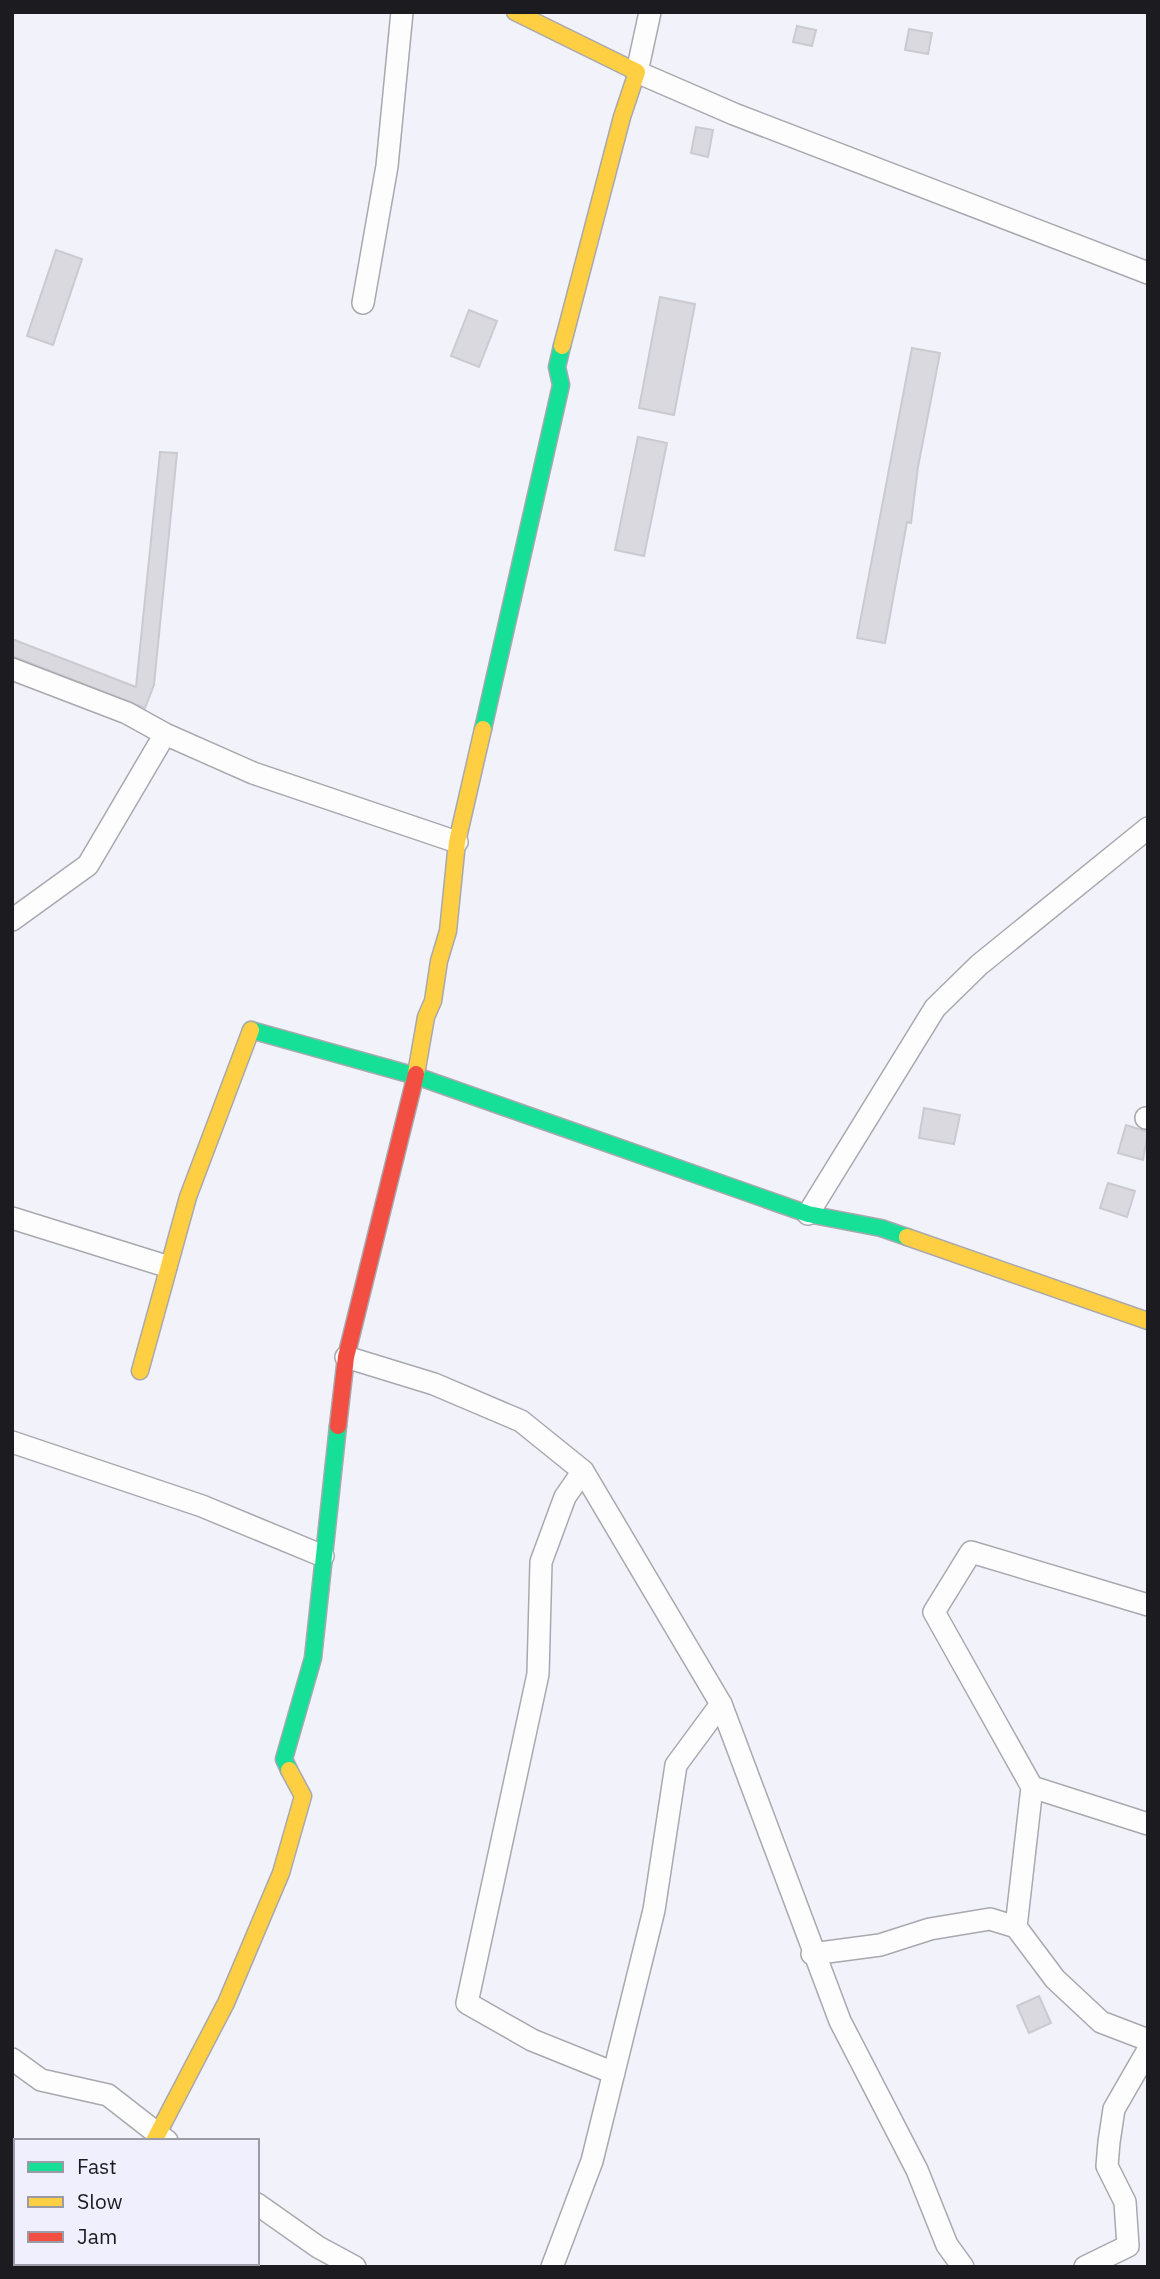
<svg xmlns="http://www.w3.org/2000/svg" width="1160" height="2279" font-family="'IBM Plex Sans',sans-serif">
<rect width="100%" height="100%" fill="#f2f2fa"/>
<path fill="#d9d9df" stroke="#cacad0" stroke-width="2" d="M 797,26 L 816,30 L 812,46 L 793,42 Z
M 909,29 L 932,33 L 928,54 L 905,50 Z
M 696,127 L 713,130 L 708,157 L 691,153 Z
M 56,250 L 82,259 L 53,345 L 27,336 Z
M 660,297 L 695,304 L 674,415 L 639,408 Z
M 469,310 L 497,321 L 479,367 L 451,356 Z
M 912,348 L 940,353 L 918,467 L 911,523 L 907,522 L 885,643 L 857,638 Z
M 638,437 L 667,443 L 644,556 L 615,550 Z
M 160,452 L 177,453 L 154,685 L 145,708 L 12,656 L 12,639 L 136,687 Z
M 924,1108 L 960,1115 L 954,1144 L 919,1138 Z
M 1126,1125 L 1148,1132 L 1143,1160 L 1118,1153 Z
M 1108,1183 L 1135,1191 L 1127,1217 L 1100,1208 Z
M 1039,1996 L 1051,2023 L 1029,2033 L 1017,2006 Z"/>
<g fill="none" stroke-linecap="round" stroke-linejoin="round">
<g stroke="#a8a8ae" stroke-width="24">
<path id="street" d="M 650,12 L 637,72 L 734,114 L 1148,273
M 363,303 L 387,166 L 402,12
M 12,669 L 127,713 L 165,734 L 253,773 L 457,842
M 12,920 L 88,865 L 165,734
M 1146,1118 L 1148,1118
M 808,1214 L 935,1008 L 979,965 L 1148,828
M 12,1218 L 166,1266
M 346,1357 L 434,1384 L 521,1421 L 583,1471 L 721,1704 L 840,2021 L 917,2170 L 947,2245 L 963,2267
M 12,1442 L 202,1506 L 323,1556
M 583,1471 L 565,1497 L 541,1562 L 538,1674 L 467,2003 L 532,2040 L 614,2073
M 1148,1605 L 971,1552 L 934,1612 L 1032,1787 L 1148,1824
M 1016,1927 L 1032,1787
M 812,1954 L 880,1945 L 930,1929 L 990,1919 L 1016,1927 L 1055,1979 L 1101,2022 L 1148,2040
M 12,2059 L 41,2080 L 108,2095 L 167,2141
M 257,2204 L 318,2247 L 355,2267
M 75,2267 L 77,2263
M 552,2267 L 592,2161 L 654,1910 L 676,1765 L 721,1704
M 1085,2267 L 1128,2246 L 1125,2202 L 1107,2166 L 1109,2142 L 1114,2109 L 1148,2050"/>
</g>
<g stroke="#a8a8ae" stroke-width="19">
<path id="fast" d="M 483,729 L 561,385 L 557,367 L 562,346
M 251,1030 L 416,1076 L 808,1214 L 881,1228 L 907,1237
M 289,1770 L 284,1759 L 313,1658 L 338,1426"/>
</g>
<g stroke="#a8a8ae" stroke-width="19">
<path id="slow" d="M 515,12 L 637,72 L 622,117 L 562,346
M 416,1074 L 426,1017 L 433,1001 L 439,961 L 448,931 L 457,842 L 483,729
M 907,1237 L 1148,1321
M 140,1371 L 188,1197 L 251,1030
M 154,2141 L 226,2003 L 281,1873 L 303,1796 L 289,1770"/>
</g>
<g stroke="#a8a8ae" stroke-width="19">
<path id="jam" d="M 338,1426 L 346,1357 L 416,1074"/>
</g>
<use href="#street" stroke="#fdfdfe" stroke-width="21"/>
<use href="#fast" stroke="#16e098" stroke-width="16"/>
<use href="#slow" stroke="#ffcf43" stroke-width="16"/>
<use href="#jam" stroke="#f24e42" stroke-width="16"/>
</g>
<rect width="1160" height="2279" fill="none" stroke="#1c1c20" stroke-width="28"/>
<rect x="14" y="2139" width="245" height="126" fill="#efeffd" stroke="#9b9ba5" stroke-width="2"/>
<rect x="28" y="2162" width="35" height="10" fill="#16e098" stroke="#9b9ba5" stroke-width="2"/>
<text x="77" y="2174" font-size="21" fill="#1c1c20">Fast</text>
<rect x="28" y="2197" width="35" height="10" fill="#ffcf43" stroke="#9b9ba5" stroke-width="2"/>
<text x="77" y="2209" font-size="21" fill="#1c1c20">Slow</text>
<rect x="28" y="2232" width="35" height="10" fill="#f24e42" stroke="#9b9ba5" stroke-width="2"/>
<text x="77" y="2244" font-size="21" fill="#1c1c20">Jam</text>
</svg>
